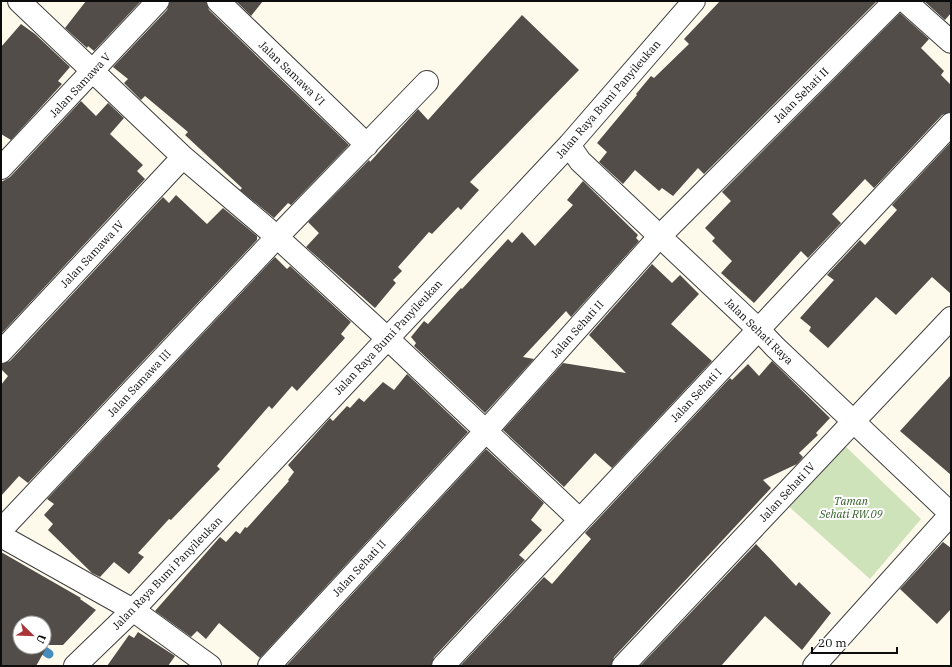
<svg xmlns="http://www.w3.org/2000/svg" width="952" height="667" font-family="'IBM Plex Serif',serif">
<rect width="100%" height="100%" fill="#fdfaec"/>
<path fill="#cfe3ba" d="M 841,442 L 921,519 L 870,579 L 786,504 Z"/>
<g fill="none" stroke-linecap="round" stroke-linejoin="round">
<path stroke="#468dbd" stroke-width="9" d="M 39,647 L 49,654"/>
</g>
<path fill="#534d49" fill-rule="evenodd" d="M 86,1 L 141,1 L 94,51 L 88,46 L 87,48 L 65,28 Z
M 170,1 L 206,1 L 209,10 L 349,145 L 291,205 L 288,203 L 274,218 L 240,190 L 242,188 L 185,135 L 188,132 L 145,96 L 141,100 L 124,83 L 128,79 L 113,67 L 167,10 Z
M 236,1 L 263,1 L 251,16 Z
M 720,1 L 877,1 L 704,174 L 698,168 L 673,196 L 662,188 L 659,191 L 635,170 L 623,184 L 599,162 L 607,152 L 597,143 L 637,95 L 636,94 L 651,76 L 654,78 L 689,44 L 684,39 Z
M 924,1 L 951,1 L 951,13 L 945,20 Z
M 900,13 L 929,39 L 921,48 L 944,71 L 941,75 L 951,85 L 951,112 L 942,115 L 874,188 L 865,179 L 832,214 L 841,223 L 808,258 L 801,251 L 754,303 L 721,273 L 732,261 L 712,241 L 715,238 L 705,228 L 731,201 L 722,192 Z
M 522,15 L 579,70 L 470,182 L 479,190 L 461,210 L 458,207 L 432,234 L 429,232 L 398,267 L 402,271 L 393,280 L 396,283 L 375,308 L 306,247 L 319,233 L 308,222 L 369,160 L 370,162 L 418,109 L 428,120 Z
M 21,24 L 35,34 L 70,67 L 58,81 L 62,84 L 11,140 L 1,134 L 1,47 Z
M 81,101 L 96,116 L 108,103 L 124,118 L 110,134 L 143,165 L 137,171 L 145,179 L 1,334 L 1,182 L 10,177 Z
M 951,142 L 951,294 L 932,277 L 896,315 L 876,297 L 828,348 L 809,331 L 811,327 L 800,318 L 834,280 L 827,275 L 860,240 L 865,245 L 897,210 L 892,205 Z
M 583,181 L 638,235 L 636,238 L 639,241 L 571,317 L 566,311 L 523,357 L 534,359 L 485,413 L 414,346 L 416,343 L 411,337 L 424,321 L 428,324 L 461,288 L 462,289 L 508,239 L 512,243 L 522,232 L 535,246 L 573,205 L 567,200 Z
M 176,195 L 207,224 L 223,208 L 257,236 L 257,240 L 28,483 L 19,476 L 1,496 L 1,385 L 8,376 L 1,369 L 1,364 L 10,361 L 163,197 L 169,203 Z
M 275,257 L 287,269 L 290,266 L 351,322 L 341,334 L 345,338 L 297,391 L 292,386 L 272,409 L 269,406 L 217,466 L 220,469 L 171,520 L 169,519 L 138,553 L 144,557 L 129,574 L 114,562 L 100,577 L 92,573 L 48,530 L 53,524 L 44,515 L 54,504 L 47,499 Z
M 652,264 L 672,283 L 680,275 L 699,294 L 671,324 L 712,361 L 612,468 L 595,453 L 564,487 L 503,430 L 563,363 L 626,373 L 589,335 Z
M 772,361 L 830,418 L 816,433 L 818,435 L 799,453 L 803,457 L 797,464 L 763,480 L 771,488 L 614,657 L 611,666 L 460,666 L 544,577 L 552,584 L 591,539 L 585,533 L 730,378 L 732,380 L 748,364 L 759,376 Z
M 407,374 L 468,432 L 260,658 L 219,623 L 206,639 L 197,631 L 191,637 L 155,611 L 220,537 L 226,542 L 236,531 L 240,534 L 245,527 L 247,528 L 289,481 L 288,480 L 294,472 L 288,465 L 330,418 L 333,421 L 347,406 L 350,408 L 359,398 L 364,402 L 383,382 L 394,390 Z
M 951,375 L 951,475 L 900,431 Z
M 486,449 L 544,503 L 531,520 L 542,530 L 519,555 L 525,560 L 434,657 L 431,666 L 286,666 Z
M 943,542 L 951,548 L 951,609 L 937,624 L 900,589 Z
M 756,544 L 796,586 L 799,582 L 831,613 L 802,650 L 765,616 L 721,666 L 640,666 Z
M 1,552 L 81,598 L 80,599 L 96,610 L 63,645 L 48,645 L 36,666 L 1,666 ZM 20,623 L 44,623 L 44,647 L 20,647 Z
M 138,632 L 175,656 L 168,666 L 107,666 L 129,635 L 134,638 Z"/>
<g fill="none" stroke-linecap="round" stroke-linejoin="round">
<g stroke="#3f3f3f" stroke-width="24">
<path id="street" d="M 19,1 L 183,157 L 277,237 L 387,338 L 579,519
M 218,1 L 367,145
M 905,1 L 951,42
M 569,145 L 580,161 L 758,329 L 775,347 L 951,514
M 1,168 L 158,1
M 1,352 L 183,157
M 1,530 L 277,237 L 427,82
M 1,536 L 133,610 L 210,666
M 75,666 L 133,610 L 569,145 L 694,1
M 269,666 L 485,432 L 659,237 L 895,1
M 443,666 L 951,124
M 623,666 L 951,318
M 814,666 L 951,514"/>
</g>
<use href="#street" stroke="#fff" stroke-width="22"/>
</g>
<g text-anchor="middle" dominant-baseline="central" stroke-width="4" stroke-linejoin="round" paint-order="stroke">
<g font-size="11" fill="#0c0c0c" stroke="#fff">
<text transform="translate(292 73) rotate(44)">Jalan Samawa VI</text>
<text transform="translate(80 85) rotate(-47)">Jalan Samawa V</text>
<text transform="translate(801 95) rotate(-45)">Jalan Sehati II</text>
<text transform="translate(608 99) rotate(-49)">Jalan Raya Bumi Panyileukan</text>
<text transform="translate(92 254) rotate(-47)">Jalan Samawa IV</text>
<text transform="translate(577 329) rotate(-48)">Jalan Sehati II</text>
<text transform="translate(759 331) rotate(44)">Jalan Sehati Raya</text>
<text transform="translate(388 337) rotate(-47)">Jalan Raya Bumi Panyileukan</text>
<text transform="translate(139 383) rotate(-47)">Jalan Samawa III</text>
<text transform="translate(696 395) rotate(-47)">Jalan Sehati I</text>
<text transform="translate(787 492) rotate(-47)">Jalan Sehati IV</text>
<text transform="translate(359 568) rotate(-47)">Jalan Sehati II</text>
<text transform="translate(167 573) rotate(-46)">Jalan Raya Bumi Panyileukan</text>
</g>
<g font-size="11" font-style="italic" fill="#2f5b24" stroke="#fff">
<text x="851" y="501">Taman<tspan x="851" dy="13">Sehati RW.09</tspan></text>
</g>
</g>
<rect width="952" height="667" fill="none" stroke="#0c0c0c" stroke-width="4"/>
<g transform="translate(32 635) rotate(113)"><circle r="19" fill="#ffffff" stroke="#9e9e9e"/>
<path d="M0-3L7 15L0 10L-7 15Z" fill="#ab3439"/>
<text y="-6" font-size="11" font-weight="bold" text-anchor="middle" fill="#0c0c0c">U</text>
</g>
<path d="M812 647v6h85v-6" fill="none" stroke="#0c0c0c" stroke-width="2"/>
<text x="818" y="647" font-size="12" fill="#0c0c0c" stroke="#ffffff" stroke-width="3" paint-order="stroke">20 m</text>
</svg>
